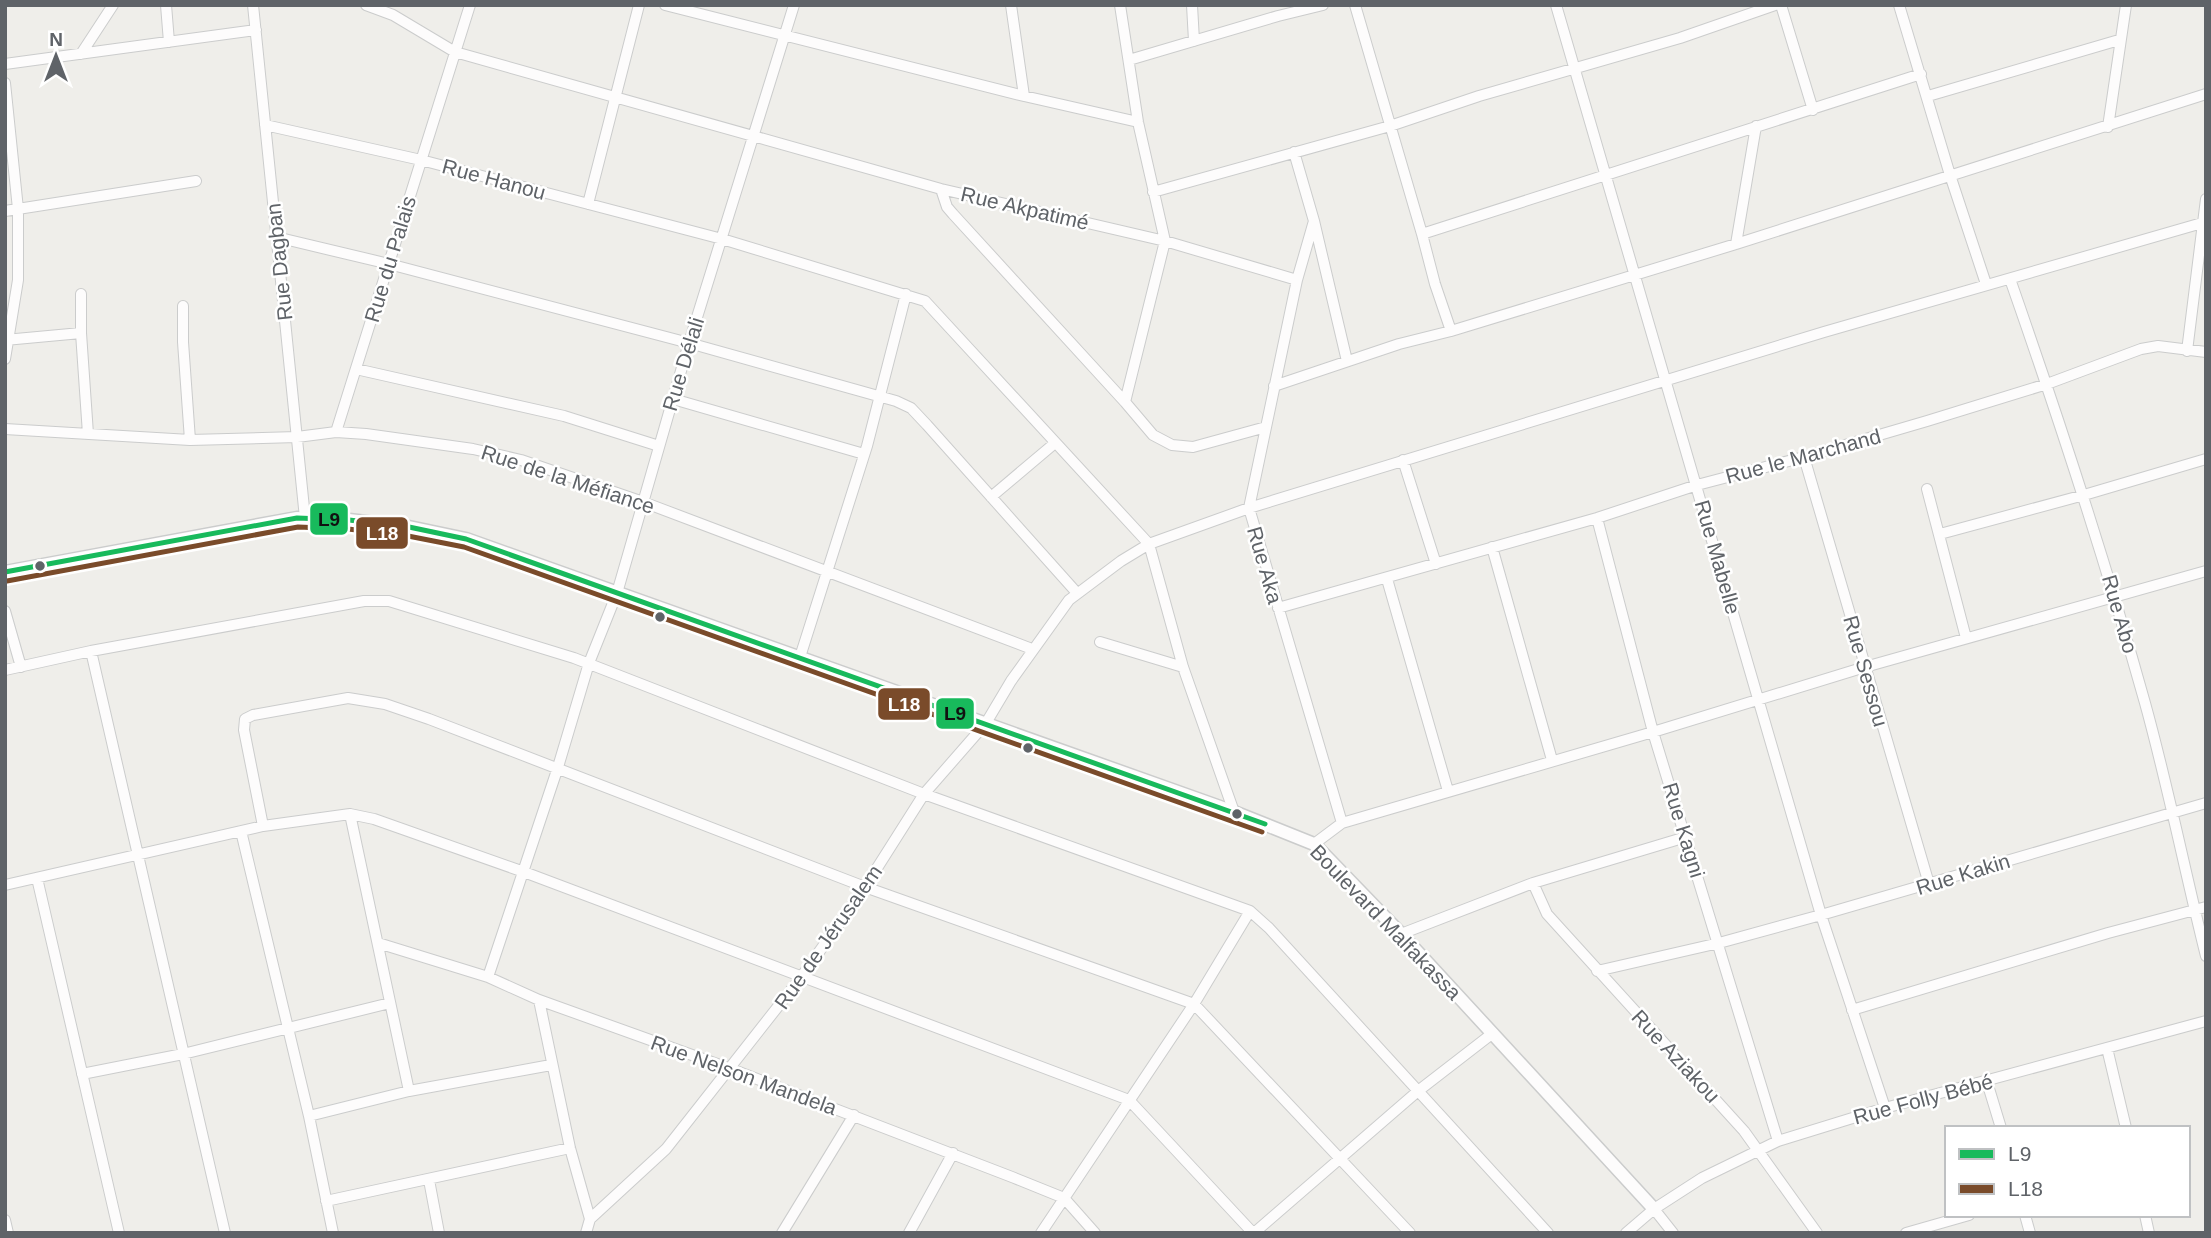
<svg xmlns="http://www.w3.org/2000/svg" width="2211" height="1238" font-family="Arial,sans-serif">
<rect width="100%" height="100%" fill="#efeeea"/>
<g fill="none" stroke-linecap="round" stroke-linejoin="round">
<g stroke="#cbcccc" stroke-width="12">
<path id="minor" d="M 166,5 L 169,42
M 253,5 L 305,518
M 366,5 L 393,15 L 455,52 L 941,189 L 1165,241 L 1297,280
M 665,5 L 1024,96 L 1138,122
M 1011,5 L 1024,96
M 1120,5 L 1138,122 L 1165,241 L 1125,402
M 1192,5 L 1194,41
M 1355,5 L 1422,234 L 1435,284 L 1451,331
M 1556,5 L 1821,915 L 1885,1108
M 1781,5 L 1813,110
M 1899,5 L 1950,175 L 1986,284
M 81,54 L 113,5
M 1129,60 L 1278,16 L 1323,5
M 5,64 L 256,30
M 5,83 L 18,209 L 18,280 L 5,359
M 1928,96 L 2119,40
M 265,125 L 421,160 L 722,239 L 925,301 L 1149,544 L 1183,667 L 1234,812
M 2108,127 L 2126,5
M 1294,152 L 1314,221 L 1347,361
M 941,189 L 947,207 L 953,214 L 1125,402 L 1153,435 L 1172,445 L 1193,447 L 1266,427
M 1153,192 L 1390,126 L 1479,96 L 1680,38 L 1775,5
M 588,204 L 639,5
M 5,211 L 196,181
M 1314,221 L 1297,280 L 1249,508 L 1342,823
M 1422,234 L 1921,74
M 276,237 L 389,264 L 689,343 L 896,401 L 911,408 L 927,425 L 1077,593
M 1736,244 L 1756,126
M 2010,279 C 2059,419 2105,560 2145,703 C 2168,786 2185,872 2206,956
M 81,294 L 81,333 L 88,434
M 183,306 L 183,342 L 190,440
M 5,340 L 81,333
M 2187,351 L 2206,199
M 356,369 L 564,416 L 659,446
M 1274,386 L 1399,344 L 1451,331 L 1736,244 L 2206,94
M 673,399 L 864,454
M 5,429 L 190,440 L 297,437 L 336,432 L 366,434 L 473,449 L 521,460 L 643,502 L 1032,649
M 336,432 L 470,5
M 1804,457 L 1929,884
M 1403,460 L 1436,564
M 1927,489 L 1966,638
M 991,497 L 1055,443
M 1597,518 L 1653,732 L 1778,1141
M 1940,534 L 2084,495 L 2206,459
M 1492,547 L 1552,760
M 1387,579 L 1448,791
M 1278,608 L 1597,518 L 1697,485 L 1804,457 L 1927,421 L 2047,384 L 2141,349 L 2158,346 L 2206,352
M 5,611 L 21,667
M 1100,642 L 1183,667
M 91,651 L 225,1233
M 800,657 L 867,446 L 906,294
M 5,670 L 91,651 L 364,601 L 389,601 L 574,658 L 924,794 L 1250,911 L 1269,928 L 1548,1233
M 350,814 L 409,1091
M 263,826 L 244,730 L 245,719 L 253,715 L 348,698 L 385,704 L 429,719 L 865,887 L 1194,1004 L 1410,1233
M 241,831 L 309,1116 L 333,1233
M 1314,844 L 1342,823 L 1653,732 L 1865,667 L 2206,571
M 37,878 L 119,1233
M 1533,883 L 1547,914 L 1744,1131 L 1817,1233
M 5,885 L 263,826 L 350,814 L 374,819 L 524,872 L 1129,1100 L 1253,1233
M 1401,934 L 1533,883 L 1686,837
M 378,943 L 488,977 L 539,1000 L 731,1069 L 1012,1177 L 1064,1198 L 1095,1233
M 1597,971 L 1719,943 L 1821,915 L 2206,803
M 488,977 L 558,767 L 589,663 L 617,593 L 689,343 L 794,5
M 539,1000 L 570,1148 L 590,1219 L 586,1233
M 1852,1010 L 2108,933 L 2206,907
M 2107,1048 L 2126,1128
M 82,1074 L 183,1054 L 390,1003
M 1987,1082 L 2001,1128
M 309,1116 L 409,1091 L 551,1065
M 429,1180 L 439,1233
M 326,1201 L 570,1148
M 1654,1209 L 1673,1233
M 2025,1215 L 2030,1233
M 2145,1215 L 2149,1233
M 590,1219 L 666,1149 L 802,976 L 865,887 L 924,794 L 986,723 L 1011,681 L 1069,600 L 1121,561 L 1149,544 L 1249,508 L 1824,332 L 2202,223
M 5,1220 L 8,1233
M 782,1233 L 854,1115
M 909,1233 L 953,1153
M 1041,1233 L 1194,1004 L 1250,911
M 1254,1233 L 1418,1091 L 1493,1033
M 1626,1233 L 1654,1209 L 1702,1178 L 1778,1141 L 1885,1108 L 2206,1021
M 1906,1233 L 1969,1215"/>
</g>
<g stroke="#cbcccc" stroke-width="15">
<path id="tertiary" d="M 5,572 L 297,518 L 349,520 L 409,527 L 466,539 L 1234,812 L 1314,844 L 1401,934 L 1654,1209"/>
</g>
<use href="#minor" stroke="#fdfcfc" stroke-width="10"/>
<use href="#tertiary" stroke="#fdfcfc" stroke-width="12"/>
<g stroke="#fff" stroke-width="10">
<path id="bus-1" d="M 5,572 L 297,518 L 349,520 L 409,527 L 466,539 L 1265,824"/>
</g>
<g stroke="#fff" stroke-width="10">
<path id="bus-2" d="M 7,581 L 298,527 L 348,529 L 408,536 L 464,547 L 1262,832"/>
</g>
<use href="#bus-1" stroke="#18ba5c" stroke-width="5"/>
<use href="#bus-2" stroke="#7a4b2a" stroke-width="5"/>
</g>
<g fill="#5f6368" stroke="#fff" stroke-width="2.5">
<circle cx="40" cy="566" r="6"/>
<circle cx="660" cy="617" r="6"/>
<circle cx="1028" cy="748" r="6"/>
<circle cx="1237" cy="814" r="6"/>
</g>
<g text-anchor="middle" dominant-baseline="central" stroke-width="5" stroke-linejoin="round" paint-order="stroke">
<g font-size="21" fill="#5f6368" stroke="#fff">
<text transform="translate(494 179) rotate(15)">Rue Hanou</text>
<text transform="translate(1025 208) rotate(13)">Rue Akpatimé</text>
<text transform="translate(390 259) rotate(-73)">Rue du Palais</text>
<text transform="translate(279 262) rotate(-96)">Rue Dagban</text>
<text transform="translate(683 364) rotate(-73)">Rue Délali</text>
<text transform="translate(1803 456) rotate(-15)">Rue le Marchand</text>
<text transform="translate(568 479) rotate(18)">Rue de la Méfiance</text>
<text transform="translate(1718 557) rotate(74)">Rue Mabelle</text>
<text transform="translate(1265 565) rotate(74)">Rue Aka</text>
<text transform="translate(2120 614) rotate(74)">Rue Abo</text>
<text transform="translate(1866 671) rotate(74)">Rue Sessou</text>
<text transform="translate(1684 830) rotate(73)">Rue Kagni</text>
<text transform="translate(1963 874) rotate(-17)">Rue Kakin</text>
<text transform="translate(1386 922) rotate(46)">Boulevard Malfakassa</text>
<text transform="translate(828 937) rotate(-55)">Rue de Jérusalem</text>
<text transform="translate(1676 1056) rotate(47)">Rue Aziakou</text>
<text transform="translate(744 1075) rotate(20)">Rue Nelson Mandela</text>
<text transform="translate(1923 1099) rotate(-15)">Rue Folly Bébé</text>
</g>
</g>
<g stroke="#fff" stroke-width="2.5">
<rect x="309" y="502" width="40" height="34" rx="7" fill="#18ba5c"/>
<rect x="355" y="516" width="54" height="34" rx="7" fill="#7a4b2a"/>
<rect x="877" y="687" width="54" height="34" rx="7" fill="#7a4b2a"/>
<rect x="935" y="697" width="40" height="33" rx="7" fill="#18ba5c"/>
</g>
<g font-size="19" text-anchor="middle" font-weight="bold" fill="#fff">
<text x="382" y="540">L18</text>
<text x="904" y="711">L18</text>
</g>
<g font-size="19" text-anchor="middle" font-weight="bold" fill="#111">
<text x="329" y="526">L9</text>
<text x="955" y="720">L9</text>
</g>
<rect width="2211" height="1238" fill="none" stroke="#5f6368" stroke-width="14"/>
<rect x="1945" y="1126" width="245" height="91" fill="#ffffff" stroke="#bfc1c3" stroke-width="2"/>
<rect x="1959" y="1149" width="35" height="10" fill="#18ba5c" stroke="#bfc1c3" stroke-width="2"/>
<text x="2008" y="1161" font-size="21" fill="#5f6368">L9</text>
<rect x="1959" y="1184" width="35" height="10" fill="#7a4b2a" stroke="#bfc1c3" stroke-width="2"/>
<text x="2008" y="1196" font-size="21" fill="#5f6368">L18</text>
<g transform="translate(56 56)" stroke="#ffffff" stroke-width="5" paint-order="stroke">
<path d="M0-5L12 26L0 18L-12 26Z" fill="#5f6368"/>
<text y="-10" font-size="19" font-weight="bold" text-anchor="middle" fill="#5f6368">N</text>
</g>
</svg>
